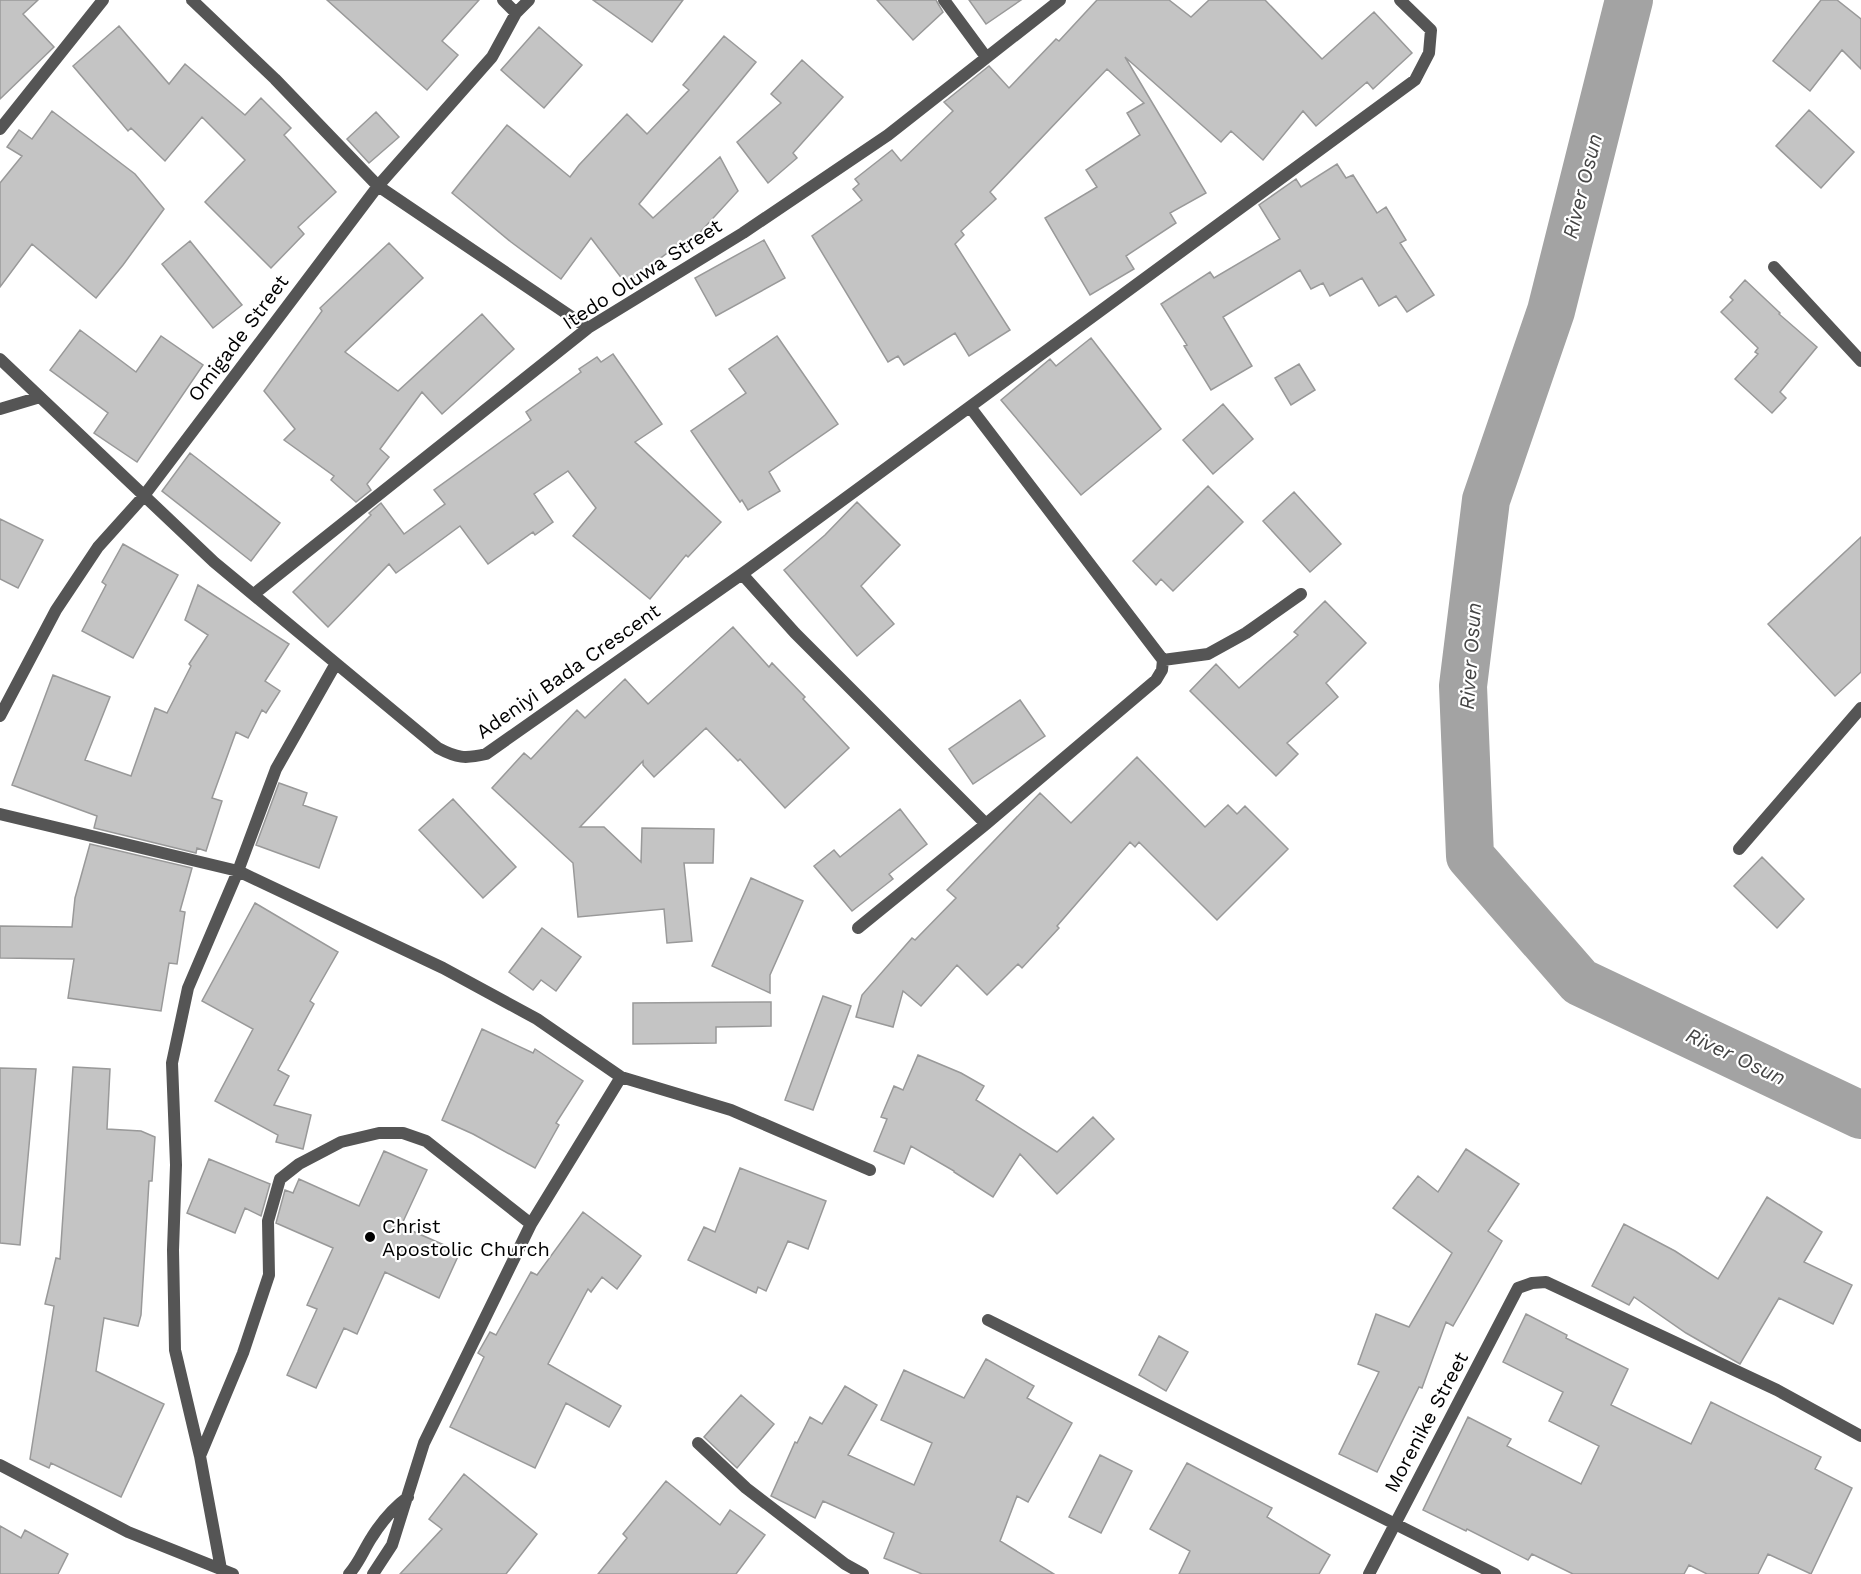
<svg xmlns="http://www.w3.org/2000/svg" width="1861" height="1574" font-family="'Work Sans',sans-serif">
<rect width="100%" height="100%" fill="#fff"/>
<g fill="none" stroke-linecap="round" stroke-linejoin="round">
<path stroke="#a3a3a3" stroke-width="48" d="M 1629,0 L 1551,311 L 1486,500 L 1463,686 L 1470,856 L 1580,982 L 1861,1115"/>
</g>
<path fill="#c4c4c4" stroke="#999" stroke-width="1.5" d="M 0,0 L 38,0 L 23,14 L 54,47 L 0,99 Z
M 327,0 L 479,0 L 442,41 L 458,55 L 427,90 Z
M 593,0 L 683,0 L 652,42 Z
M 877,0 L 936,0 L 943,12 L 913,40 Z
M 969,0 L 1021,0 L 986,24 Z
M 1097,0 L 1169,0 L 1191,17 L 1209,0 L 1265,0 L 1322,59 L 1374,12 L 1412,53 L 1373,89 L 1367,82 L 1316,126 L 1303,111 L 1263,160 L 1231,131 L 1221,142 L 1125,57 L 1206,193 L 1170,213 L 1176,223 L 1126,256 L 1134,269 L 1090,295 L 1045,218 L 1097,187 L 1086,170 L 1140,135 L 1127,113 L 1144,103 L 1107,69 L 990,192 L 996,199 L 961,231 L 964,235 L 955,244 L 1010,330 L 969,356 L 955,333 L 904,365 L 898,356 L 888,362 L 812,236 L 862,200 L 853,189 L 859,184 L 855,179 L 892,150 L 901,161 L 953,111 L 944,102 L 948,99 L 989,66 L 1009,88 L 1056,39 L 1059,41 Z
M 1821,0 L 1837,0 L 1861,19 L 1861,69 L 1842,50 L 1810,91 L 1773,61 Z
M 119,26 L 169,84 L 185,64 L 245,115 L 261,98 L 291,128 L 284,135 L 336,192 L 298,227 L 304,234 L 271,268 L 205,202 L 245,160 L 202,117 L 165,161 L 131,128 L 128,131 L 73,66 Z
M 539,27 L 582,65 L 544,108 L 501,70 Z
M 724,36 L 756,62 L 639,204 L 653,218 L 720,157 L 738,191 L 682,252 L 678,245 L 626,284 L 591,238 L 561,279 L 511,242 L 452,193 L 507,125 L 570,177 L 579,165 L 627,114 L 647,134 L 689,90 L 683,85 Z
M 802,60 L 843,97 L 793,153 L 797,158 L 768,183 L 737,142 L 781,103 L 771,94 Z
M 1809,110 L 1854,152 L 1821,188 L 1776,146 Z
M 52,111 L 135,174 L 164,209 L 123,265 L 96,298 L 32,244 L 0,287 L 0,183 L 22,156 L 7,147 L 19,130 L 32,139 Z
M 376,112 L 399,137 L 369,163 L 347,139 Z
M 1337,164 L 1346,178 L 1353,175 L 1377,213 L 1386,207 L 1406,240 L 1400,243 L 1434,295 L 1407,312 L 1396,296 L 1379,306 L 1362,278 L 1330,296 L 1323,283 L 1311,289 L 1300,270 L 1223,317 L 1252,366 L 1211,390 L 1184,346 L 1187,345 L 1161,304 L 1210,272 L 1214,278 L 1280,239 L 1259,205 L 1296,179 L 1301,187 Z
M 764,240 L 785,278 L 716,316 L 695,278 Z
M 190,241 L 242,305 L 213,328 L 162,264 Z
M 389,243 L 423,278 L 345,352 L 398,391 L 482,314 L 514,349 L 442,414 L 422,392 L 380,449 L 389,457 L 367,484 L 371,490 L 356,502 L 331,480 L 334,476 L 284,440 L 295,429 L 264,391 L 322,311 L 320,308 Z
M 1745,280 L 1780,313 L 1779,314 L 1817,347 L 1780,392 L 1786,398 L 1772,413 L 1735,379 L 1758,354 L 1755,352 L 1758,348 L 1721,312 L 1733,300 L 1730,297 Z
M 80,330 L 136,372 L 161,336 L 203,365 L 137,462 L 94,433 L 108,413 L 50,370 Z
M 777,336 L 838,424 L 769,472 L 780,491 L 748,510 L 742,500 L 740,502 L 691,431 L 746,393 L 729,369 Z
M 1091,338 L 1161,429 L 1081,495 L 1001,400 L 1050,359 L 1056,366 Z
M 613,354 L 662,424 L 635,442 L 721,522 L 688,557 L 686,555 L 650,599 L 573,536 L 596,508 L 568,471 L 534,494 L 553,522 L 535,535 L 533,532 L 488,564 L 460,526 L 396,573 L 389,564 L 328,627 L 293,592 L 371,515 L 369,513 L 381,503 L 404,534 L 445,504 L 434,490 L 531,420 L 526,412 L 581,372 L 579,369 L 597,357 L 601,362 Z
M 1299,364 L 1315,390 L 1291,405 L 1275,378 Z
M 1223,404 L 1253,439 L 1213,474 L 1183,440 Z
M 190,453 L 280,523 L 251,561 L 162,491 Z
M 1208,486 L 1243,522 L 1173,591 L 1161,579 L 1156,585 L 1133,561 Z
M 1294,492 L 1341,544 L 1310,572 L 1263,521 Z
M 857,502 L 900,545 L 861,586 L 894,624 L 857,656 L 784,570 L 825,535 Z
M 0,519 L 43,540 L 18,588 L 0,579 Z
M 1861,537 L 1861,672 L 1835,696 L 1768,624 Z
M 123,544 L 178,575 L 133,658 L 82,631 L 106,585 L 102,582 Z
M 198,585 L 289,644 L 265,681 L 280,691 L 266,713 L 262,710 L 248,738 L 236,732 L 212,798 L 222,801 L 206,851 L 197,848 L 196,853 L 94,828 L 97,816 L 12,785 L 53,675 L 110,697 L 85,760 L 131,776 L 155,708 L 167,713 L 191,666 L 189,664 L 208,635 L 185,620 Z
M 1325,601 L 1366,643 L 1326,683 L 1338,697 L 1287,743 L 1298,754 L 1276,776 L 1190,691 L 1216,664 L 1239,688 L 1298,635 L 1294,632 Z
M 733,627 L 769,667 L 772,663 L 805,697 L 803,699 L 849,748 L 785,808 L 740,759 L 738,761 L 706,728 L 654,777 L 643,765 L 643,761 L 580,827 L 604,827 L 641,862 L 642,828 L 714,829 L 713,863 L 684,863 L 692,941 L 667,943 L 664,909 L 578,917 L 573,863 L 492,788 L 524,753 L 531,759 L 577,710 L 585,718 L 625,679 L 648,704 Z
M 1020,700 L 1045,736 L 973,784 L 949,749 Z
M 1137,757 L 1205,827 L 1228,805 L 1237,814 L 1245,806 L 1288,849 L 1217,920 L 1139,842 L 1135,847 L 1130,842 L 1057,926 L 1059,928 L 1022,968 L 1018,964 L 987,995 L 957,965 L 921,1006 L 903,991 L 893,1027 L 856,1017 L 862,995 L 912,938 L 915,940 L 956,898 L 947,890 L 1040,793 L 1071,823 Z
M 279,783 L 307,793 L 303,805 L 337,817 L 319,868 L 256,845 Z
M 453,799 L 516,867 L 483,898 L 419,830 Z
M 900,809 L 927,844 L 889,874 L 893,879 L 852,911 L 814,866 L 834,850 L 840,857 Z
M 90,844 L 192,868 L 180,911 L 185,912 L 177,964 L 169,963 L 161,1011 L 68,998 L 74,959 L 0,958 L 0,926 L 72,927 L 75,898 Z
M 1762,857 L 1804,899 L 1777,928 L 1734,886 Z
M 751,878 L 803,901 L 770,975 L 770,993 L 712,966 Z
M 255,903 L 338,952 L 310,1001 L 314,1004 L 278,1070 L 289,1076 L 274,1105 L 311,1115 L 303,1149 L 276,1142 L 278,1135 L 215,1101 L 253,1029 L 202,1001 Z
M 542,928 L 581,957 L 556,991 L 541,980 L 533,990 L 509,972 Z
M 823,996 L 851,1006 L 813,1110 L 785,1100 Z
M 771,1002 L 771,1026 L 716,1027 L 716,1043 L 633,1044 L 633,1003 Z
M 482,1029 L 533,1053 L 535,1049 L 583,1081 L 556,1123 L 559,1125 L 535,1168 L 473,1134 L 442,1120 Z
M 918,1055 L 961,1073 L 984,1086 L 976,1100 L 1057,1152 L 1093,1117 L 1114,1139 L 1057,1194 L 1020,1154 L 993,1197 L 954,1172 L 954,1171 L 911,1146 L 904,1164 L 874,1151 L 887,1119 L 881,1117 L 894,1086 L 903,1090 Z
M 73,1067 L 110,1069 L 107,1129 L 141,1131 L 155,1137 L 152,1181 L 149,1181 L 141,1315 L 138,1326 L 104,1318 L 96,1371 L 164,1404 L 121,1497 L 51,1463 L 49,1468 L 30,1459 L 54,1306 L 45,1304 L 56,1258 L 60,1259 Z
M 0,1068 L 36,1069 L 20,1245 L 0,1243 Z
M 1466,1149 L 1519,1184 L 1488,1231 L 1502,1241 L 1453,1326 L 1446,1322 L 1422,1388 L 1419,1387 L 1377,1472 L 1339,1454 L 1379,1372 L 1358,1364 L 1376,1314 L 1409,1327 L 1452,1253 L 1393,1208 L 1418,1176 L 1438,1192 Z
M 384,1151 L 427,1170 L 401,1226 L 460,1252 L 439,1298 L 385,1272 L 357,1334 L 344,1328 L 316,1388 L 287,1375 L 317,1309 L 307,1305 L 333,1248 L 276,1223 L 285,1190 L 293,1193 L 299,1179 L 359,1206 Z
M 209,1159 L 270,1184 L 261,1216 L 245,1208 L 235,1233 L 187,1213 Z
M 740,1168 L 826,1201 L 808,1249 L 788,1241 L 766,1291 L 758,1287 L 756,1293 L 688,1260 L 704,1227 L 715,1232 Z
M 1767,1197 L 1822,1232 L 1804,1262 L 1852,1285 L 1833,1324 L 1779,1298 L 1740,1364 L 1686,1333 L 1634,1297 L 1629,1305 L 1592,1286 L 1624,1224 L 1675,1251 L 1718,1279 Z
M 583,1212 L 641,1256 L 617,1289 L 602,1277 L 591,1292 L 588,1289 L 548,1364 L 621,1406 L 609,1427 L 566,1403 L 535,1468 L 450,1427 L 484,1357 L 478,1353 L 490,1332 L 496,1335 L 531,1272 L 537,1275 Z
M 1526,1314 L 1567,1335 L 1566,1338 L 1628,1369 L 1611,1405 L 1691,1444 L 1711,1402 L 1821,1457 L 1815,1469 L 1852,1488 L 1811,1574 L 1768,1554 L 1758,1574 L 1707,1574 L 1689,1565 L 1684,1574 L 1573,1574 L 1532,1554 L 1528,1560 L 1467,1529 L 1466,1531 L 1423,1510 L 1468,1417 L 1511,1439 L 1507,1446 L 1581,1484 L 1599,1446 L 1549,1421 L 1563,1392 L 1503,1362 Z
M 1159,1336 L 1188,1352 L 1166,1391 L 1139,1375 Z
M 986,1359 L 1034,1386 L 1027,1398 L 1072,1423 L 1028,1502 L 1017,1496 L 1000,1541 L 1054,1574 L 922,1574 L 884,1558 L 894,1533 L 823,1501 L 815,1518 L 771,1496 L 795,1442 L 797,1443 L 810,1417 L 822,1424 L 845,1386 L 877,1405 L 848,1455 L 914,1485 L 932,1443 L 881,1420 L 904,1370 L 964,1398 Z
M 741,1395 L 774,1424 L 737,1468 L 704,1437 Z
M 1100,1455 L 1132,1471 L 1101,1533 L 1069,1517 Z
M 1187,1463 L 1272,1508 L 1267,1517 L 1330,1555 L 1319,1574 L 1179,1574 L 1190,1551 L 1150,1529 Z
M 464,1474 L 537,1534 L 506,1574 L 400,1574 L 442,1529 L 429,1519 Z
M 666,1481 L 720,1525 L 730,1510 L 765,1535 L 736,1574 L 598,1574 L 627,1538 L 623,1534 Z
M 0,1526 L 21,1538 L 25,1530 L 68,1554 L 58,1574 L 0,1574 Z"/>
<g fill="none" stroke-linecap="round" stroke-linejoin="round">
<path stroke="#555" stroke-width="12" d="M 192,0 L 275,79 L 378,186 L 588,328
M 503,0 L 516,13
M 944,0 L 986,57
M 0,129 L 103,0
M 1774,267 L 1861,361
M 0,359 L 214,562 L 438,748 C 457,758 465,759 486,754 L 742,574 L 1415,80 L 1429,53 L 1431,30 L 1400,0
M 0,409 L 40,397
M 742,574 L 795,633 L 986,824
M 254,594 L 588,328 L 743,233 L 888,135 L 1060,0
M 1163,660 L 1208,654 L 1246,633 L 1301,594
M 0,716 L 56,610 L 98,547 L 143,497 L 378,186 L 492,57 L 516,13 L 529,0
M 0,814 L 238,871 L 443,968 L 537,1019 L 621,1077 L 731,1110 L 870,1170
M 1739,849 L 1861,708
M 858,928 L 986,824 L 1156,680 L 1162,670 L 1163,660 L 970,407
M 988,1320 L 1495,1574
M 698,1443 L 746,1488 L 845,1564 L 863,1574
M 200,1456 L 243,1353 L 269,1275 L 268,1221 L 280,1179 L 299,1164 L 341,1142 L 379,1133 L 403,1133 L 426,1141 L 531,1224
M 0,1465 L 128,1532 L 233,1574
M 221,1569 L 200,1456 L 175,1350 L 173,1250 L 176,1165 L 172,1063 L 188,988 L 238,871 L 276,769 L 335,665
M 349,1574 C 359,1563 364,1549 372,1537 C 382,1521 393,1508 408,1497
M 373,1574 L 392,1545 L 424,1443 L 531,1224 L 621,1077
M 1369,1574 L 1518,1288 L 1532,1283 L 1546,1282 L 1777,1390 L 1861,1436"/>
</g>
<circle fill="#000" stroke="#fff" stroke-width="2" cx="370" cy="1237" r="6"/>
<g text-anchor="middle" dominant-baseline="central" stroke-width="4.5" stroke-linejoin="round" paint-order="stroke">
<g font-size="20" fill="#000" stroke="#fff">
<text transform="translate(642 274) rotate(-33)">Itedo Oluwa Street</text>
<text transform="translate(238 338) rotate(-53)">Omigade Street</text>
<text transform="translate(568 671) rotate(-35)">Adeniyi Bada Crescent</text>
<text transform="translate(1426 1422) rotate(-62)">Morenike Street</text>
</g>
<g font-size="20" fill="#000" stroke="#fff" text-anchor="start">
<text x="382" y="1226">Christ<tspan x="382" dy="23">Apostolic Church</tspan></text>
</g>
<g font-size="21" font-style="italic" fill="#444" stroke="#fff">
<text transform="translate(1582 186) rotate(-76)">River Osun</text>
<text transform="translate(1470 656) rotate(-86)">River Osun</text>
<text transform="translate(1736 1056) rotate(25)">River Osun</text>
</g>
</g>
</svg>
